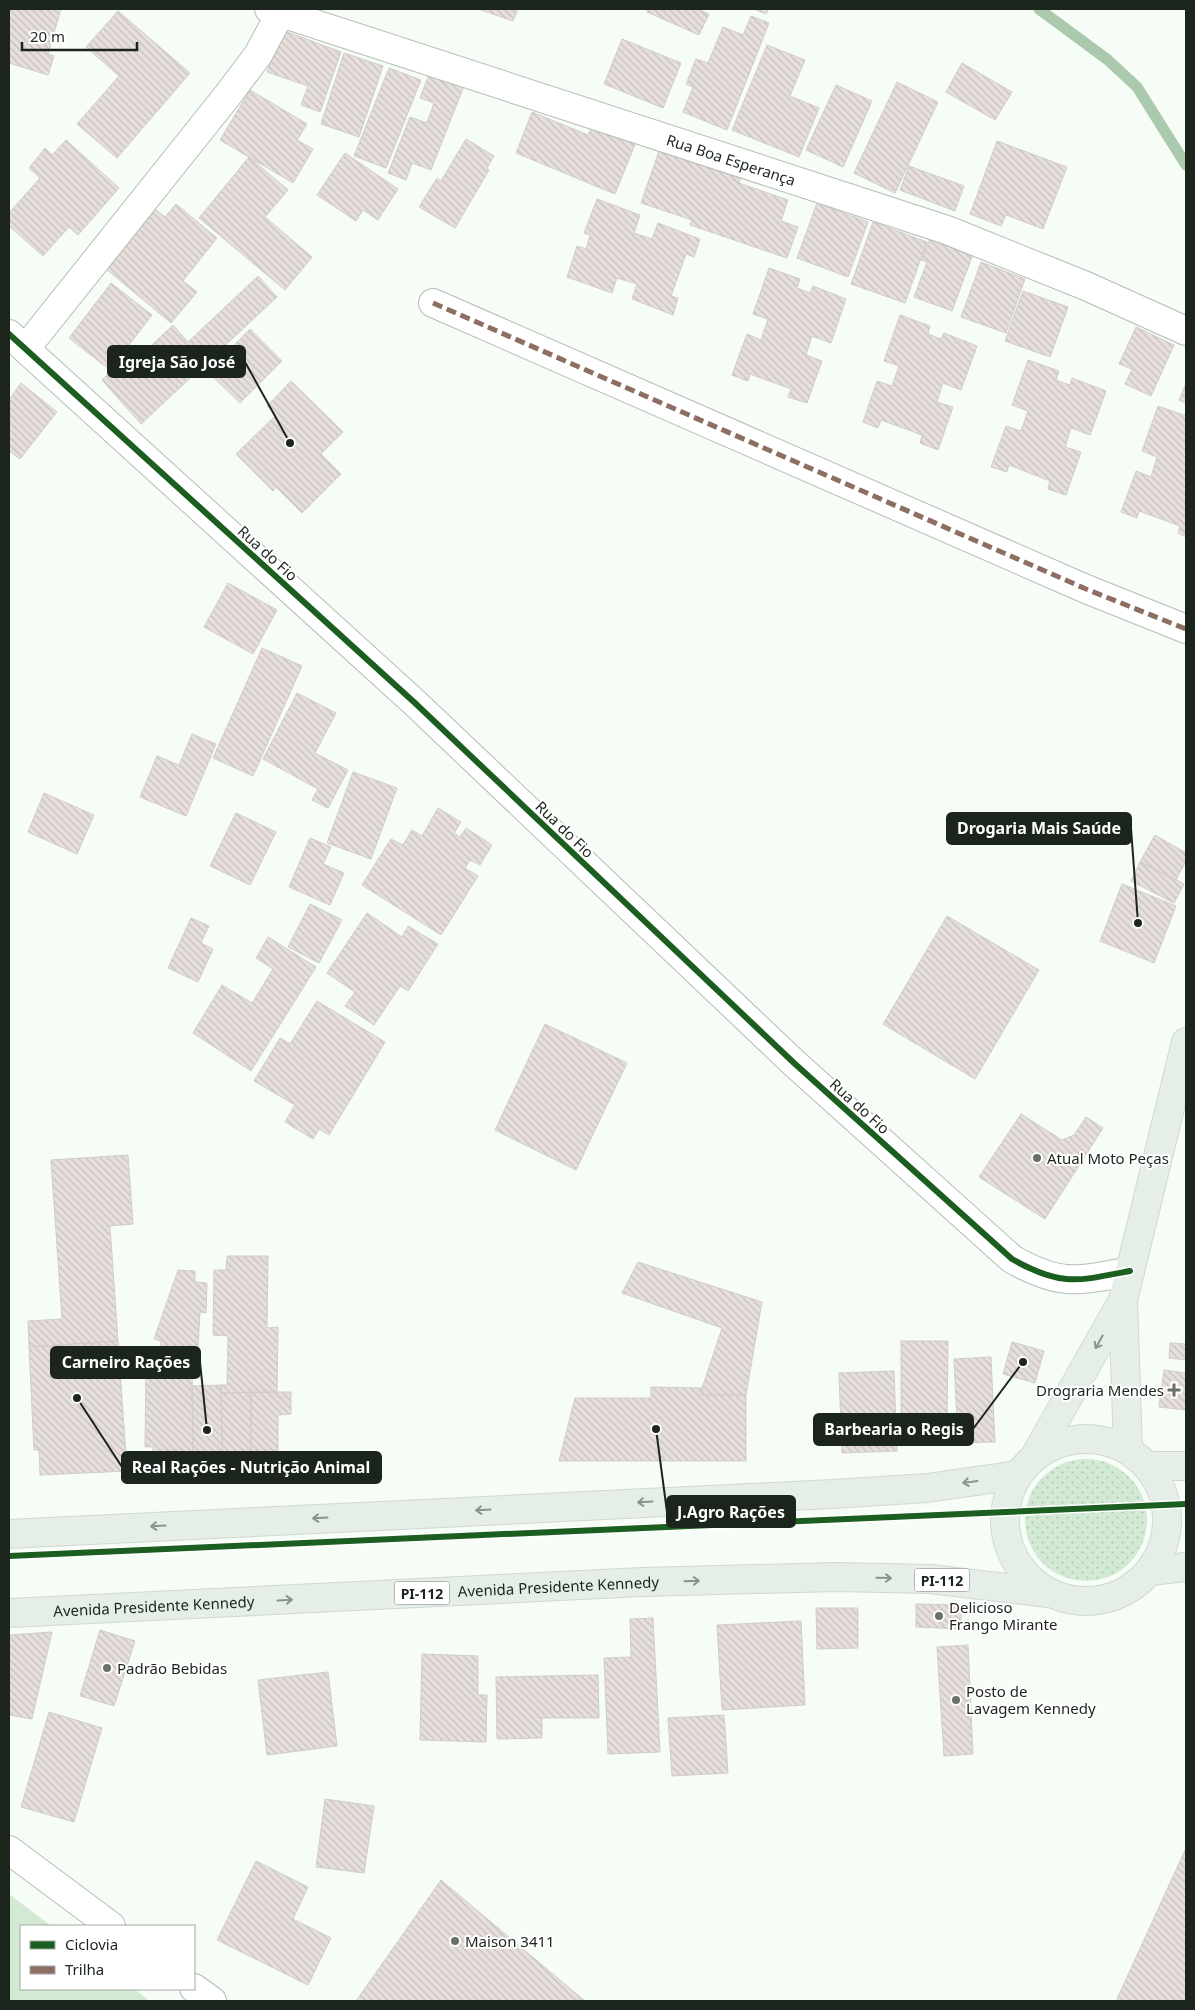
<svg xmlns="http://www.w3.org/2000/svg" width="1195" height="2010" font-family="'Noto Sans',sans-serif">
<defs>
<pattern id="grass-dots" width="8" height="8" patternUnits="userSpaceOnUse" patternTransform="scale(1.25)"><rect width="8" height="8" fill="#d2e9d3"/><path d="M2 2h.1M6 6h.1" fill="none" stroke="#b4c8b5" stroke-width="1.8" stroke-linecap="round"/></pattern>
<pattern id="building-back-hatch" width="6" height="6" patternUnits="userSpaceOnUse" patternTransform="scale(1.25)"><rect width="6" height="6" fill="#e7dfdb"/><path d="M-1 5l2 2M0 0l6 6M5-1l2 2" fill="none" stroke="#c6bfbb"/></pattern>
</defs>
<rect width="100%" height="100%" fill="#f6fcf6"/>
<path fill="url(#grass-dots)" d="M1025 1520a61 61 0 1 1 122 0a61 61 0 1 1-122 0Z"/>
<path fill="#d2e9d3" d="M 9,1894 L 51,1926 L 21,1926 L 21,1989 L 134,1989 L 150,2001 L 9,2001 Z"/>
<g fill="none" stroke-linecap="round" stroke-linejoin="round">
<path stroke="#abc9ad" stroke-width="11" d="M 1039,9 L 1108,60 L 1137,87 L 1186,165"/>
</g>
<path fill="url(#building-back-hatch)" stroke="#d1cdca" d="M 9,9 L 61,9 L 48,54 L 54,56 L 48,75 L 9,63 Z
M 478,9 L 518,9 L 513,21 Z
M 648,9 L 698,9 L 709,14 L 699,35 L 647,12 Z
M 754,9 L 769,9 L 766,14 Z
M 118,11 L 190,73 L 117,158 L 77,124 L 119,76 L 86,47 Z
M 751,16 L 769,23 L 727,130 L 683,112 L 693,87 L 686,84 L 696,59 L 708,63 L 723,27 L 743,35 Z
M 282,30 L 341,52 L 320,112 L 301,105 L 308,86 L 267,72 Z
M 622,39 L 681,63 L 663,108 L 604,84 Z
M 767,45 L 805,60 L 790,96 L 819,108 L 799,157 L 732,130 Z
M 344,53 L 383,66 L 359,137 L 321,124 Z
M 962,63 L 1012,92 L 995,120 L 946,92 Z
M 389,68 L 421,80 L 386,168 L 354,156 Z
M 430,72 L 464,86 L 431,170 L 412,163 L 406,180 L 388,173 L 410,117 L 427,123 L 434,103 L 420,98 Z
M 897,82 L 938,102 L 895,193 L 854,173 Z
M 836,85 L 872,101 L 843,167 L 806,150 Z
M 250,90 L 307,124 L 297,140 L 313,149 L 293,183 L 220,140 Z
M 532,112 L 588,135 L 593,124 L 636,142 L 615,194 L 516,153 Z
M 466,139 L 494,156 L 487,168 L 489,170 L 455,228 L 419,207 L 437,178 L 441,181 Z
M 66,140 L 119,188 L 78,235 L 69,227 L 43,256 L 9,226 L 9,213 L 40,178 L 29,168 L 45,148 L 52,155 Z
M 997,141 L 1067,167 L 1043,229 L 1006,215 L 1001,226 L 970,214 Z
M 661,145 L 742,173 L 739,183 L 788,200 L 781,221 L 798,227 L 787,258 L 690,225 L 692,220 L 641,203 Z
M 345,153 L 398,189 L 378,220 L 363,210 L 356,221 L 317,195 Z
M 249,157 L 288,190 L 265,217 L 312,257 L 285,290 L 199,218 Z
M 909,166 L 964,186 L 955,211 L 900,190 Z
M 597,199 L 640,215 L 634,233 L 652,239 L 658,223 L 700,239 L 694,257 L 686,254 L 671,296 L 678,298 L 673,315 L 632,299 L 637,284 L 617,278 L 612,293 L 567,277 L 577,246 L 586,249 L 590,235 L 584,233 Z
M 817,203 L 868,222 L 848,277 L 797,258 Z
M 176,204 L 217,238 L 183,281 L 197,292 L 171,323 L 106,269 L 155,209 L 165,217 Z
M 873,222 L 927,242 L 905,303 L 851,284 Z
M 930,238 L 973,254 L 952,311 L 914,297 L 927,262 L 921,260 Z
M 981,262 L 1025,279 L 1006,333 L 961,317 Z
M 769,268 L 800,279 L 797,288 L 810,293 L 813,286 L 846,299 L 831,343 L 812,336 L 806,355 L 822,361 L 807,403 L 788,397 L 791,389 L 750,374 L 748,381 L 732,375 L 747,334 L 761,340 L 768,319 L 753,314 Z
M 258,276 L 277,297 L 141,424 L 102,380 L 130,353 L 137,359 L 173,325 L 188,342 Z
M 111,283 L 152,315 L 110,370 L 69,338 Z
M 1023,291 L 1068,307 L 1050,357 L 1005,341 Z
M 900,315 L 930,326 L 928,334 L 941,339 L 944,333 L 977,346 L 961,390 L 943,383 L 937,402 L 953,407 L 938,450 L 920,443 L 922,435 L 881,420 L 878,428 L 863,422 L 877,381 L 892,386 L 899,366 L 884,361 Z
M 1136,327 L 1174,345 L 1151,396 L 1125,384 L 1132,369 L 1119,364 Z
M 250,329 L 282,361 L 240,403 L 208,372 Z
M 1028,360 L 1059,371 L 1056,380 L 1070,385 L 1072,378 L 1106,391 L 1090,435 L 1071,428 L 1065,447 L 1081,452 L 1066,495 L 1048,489 L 1050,481 L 1009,465 L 1007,472 L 991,467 L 1006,426 L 1021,431 L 1028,411 L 1012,405 Z
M 291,381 L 343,432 L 321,454 L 341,474 L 302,513 L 276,487 L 273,491 L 236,454 L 276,415 L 267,406 Z
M 21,383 L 57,412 L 20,459 L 9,451 L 9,400 Z
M 1186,383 L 1186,403 L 1179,400 Z
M 1158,406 L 1186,416 L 1186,537 L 1178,533 L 1180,526 L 1139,511 L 1137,518 L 1121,512 L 1136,471 L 1151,477 L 1157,457 L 1142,451 Z
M 228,583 L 277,610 L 253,654 L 204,627 Z
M 262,648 L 302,666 L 253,776 L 213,758 Z
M 297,693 L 336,713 L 315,753 L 348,770 L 328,808 L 312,800 L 318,789 L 263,759 Z
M 192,734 L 216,744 L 186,816 L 140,797 L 157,756 L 179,765 Z
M 353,772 L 397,788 L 371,859 L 327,843 Z
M 44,793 L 94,815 L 77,854 L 28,832 Z
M 438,808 L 461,822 L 454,833 L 460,837 L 466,828 L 492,845 L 480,865 L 470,860 L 465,868 L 478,876 L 441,935 L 362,885 L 391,839 L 403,845 L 412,830 L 422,836 Z
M 236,813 L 276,832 L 250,885 L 210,866 Z
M 1155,835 L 1186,853 L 1186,861 L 1176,880 L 1140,862 Z
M 310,838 L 331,847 L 323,864 L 344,873 L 330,905 L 289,887 Z
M 1140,862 L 1184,884 L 1174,903 L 1131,881 Z
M 1122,884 L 1176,906 L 1154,963 L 1100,941 Z
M 310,904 L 342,920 L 319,963 L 288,947 Z
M 367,913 L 402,937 L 408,926 L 438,944 L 408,991 L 400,986 L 374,1025 L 345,1006 L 355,992 L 327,973 Z
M 947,916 L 1039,970 L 975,1079 L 883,1024 Z
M 191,918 L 209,926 L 201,943 L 213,949 L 198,982 L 168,968 Z
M 268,937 L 316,967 L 251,1071 L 193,1033 L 222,985 L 252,1003 L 273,969 L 256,958 Z
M 317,1001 L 385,1042 L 329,1135 L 319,1129 L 313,1139 L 285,1122 L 295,1105 L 254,1081 L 280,1038 L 290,1044 Z
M 545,1024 L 627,1063 L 576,1170 L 495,1130 Z
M 1021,1114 L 1062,1140 L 1074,1135 L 1086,1117 L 1103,1128 L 1045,1219 L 979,1177 Z
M 128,1155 L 133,1224 L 110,1226 L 118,1341 L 29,1347 L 28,1321 L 62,1319 L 51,1160 Z
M 227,1256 L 268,1256 L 267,1328 L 278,1327 L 277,1392 L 221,1393 L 221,1385 L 227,1385 L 228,1336 L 213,1335 L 214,1270 L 226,1270 Z
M 638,1262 L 762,1302 L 746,1395 L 702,1395 L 702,1388 L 722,1328 L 622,1293 Z
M 178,1270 L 195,1271 L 195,1282 L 207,1283 L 206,1313 L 200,1312 L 197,1366 L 160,1367 L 161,1341 L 154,1339 Z
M 118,1341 L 127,1471 L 40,1475 L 39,1450 L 34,1450 L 29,1347 Z
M 901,1341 L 948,1341 L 947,1421 L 901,1421 Z
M 1012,1342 L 1044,1351 L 1035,1383 L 1003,1374 Z
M 1170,1343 L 1186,1344 L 1186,1360 L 1169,1358 Z
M 991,1357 L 995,1442 L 958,1443 L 954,1359 Z
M 146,1367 L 192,1367 L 193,1468 L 152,1470 L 153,1447 L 145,1447 Z
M 1164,1370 L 1186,1373 L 1186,1410 L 1159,1407 Z
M 894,1371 L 897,1451 L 842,1453 L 839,1373 Z
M 221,1385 L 223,1468 L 193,1468 L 192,1386 Z
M 651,1387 L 702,1388 L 702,1395 L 746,1395 L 746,1461 L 559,1461 L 575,1398 L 651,1398 Z
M 251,1392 L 291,1392 L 291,1414 L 278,1415 L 278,1467 L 251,1467 Z
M 251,1392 L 251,1467 L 223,1468 L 221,1393 Z
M 916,1604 L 961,1605 L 961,1629 L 916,1627 Z
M 816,1608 L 858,1608 L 858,1648 L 817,1649 Z
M 653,1618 L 660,1752 L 608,1754 L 604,1658 L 631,1657 L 630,1619 Z
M 801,1621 L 805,1705 L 722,1710 L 717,1625 Z
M 100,1630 L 135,1641 L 114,1706 L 80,1696 Z
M 52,1632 L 32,1719 L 9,1715 L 9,1635 Z
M 968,1645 L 973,1754 L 944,1756 L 937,1647 Z
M 422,1654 L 478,1656 L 478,1695 L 487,1695 L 486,1742 L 420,1740 Z
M 328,1672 L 337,1746 L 267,1755 L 258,1680 Z
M 598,1675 L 599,1718 L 542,1718 L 542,1738 L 497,1739 L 496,1677 Z
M 49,1712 L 102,1728 L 74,1822 L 21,1807 Z
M 724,1715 L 728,1773 L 672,1776 L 668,1718 Z
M 325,1799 L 374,1806 L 364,1873 L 316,1867 Z
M 1186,1848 L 1186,2001 L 1116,2001 Z
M 256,1861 L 308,1887 L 293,1919 L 331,1938 L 308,1985 L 217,1940 Z
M 441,1880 L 585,2001 L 356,2001 Z"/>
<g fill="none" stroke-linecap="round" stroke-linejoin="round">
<g stroke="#b5bcb5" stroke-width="30">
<g id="minor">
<path id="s1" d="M 269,9 L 947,230 L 1086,286 L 1186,331"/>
<path d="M 433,303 L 1086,589 L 1186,629"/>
<path d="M 9,334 L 415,703 L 794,1063 L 1012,1259 C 1061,1287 1078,1281 1130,1271"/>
<path d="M 26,348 L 227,96 L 258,55 L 281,12"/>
<path d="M 9,1850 L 111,1926"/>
<path d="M 194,1988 L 212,2001"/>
</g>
</g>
<g stroke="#d3d7d3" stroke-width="30">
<g id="primary">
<circle cx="1086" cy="1520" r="81"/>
<path d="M 1128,1450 L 1123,1300 L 1186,1042"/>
<path d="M 1035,1456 L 1123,1300"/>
<path d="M 1147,1466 L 1186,1466"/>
<path d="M 9,1534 L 833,1494 L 927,1488 L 1018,1475"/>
<path d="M 1150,1571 L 1186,1567"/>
<path id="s2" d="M 9,1613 L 643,1582 L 835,1577 L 930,1579 L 1048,1593"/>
</g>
</g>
<use href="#minor" stroke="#fefffe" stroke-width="28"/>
<use href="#primary" stroke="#e5eee7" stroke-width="28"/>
<path stroke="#8d6e63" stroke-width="5" stroke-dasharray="10 5" stroke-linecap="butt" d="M 433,303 L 1086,589 L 1186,629"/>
<g stroke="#fff" stroke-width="9">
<path id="cycleway" d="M 9,334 L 415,703 L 794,1063 L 1012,1259 C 1061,1287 1078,1281 1130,1271
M 9,1556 L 1186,1504"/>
</g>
<use href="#cycleway" stroke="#1b5e20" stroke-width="6"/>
</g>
<defs><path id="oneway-shaft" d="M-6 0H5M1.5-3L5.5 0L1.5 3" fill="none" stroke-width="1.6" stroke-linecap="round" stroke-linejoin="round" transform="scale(1.25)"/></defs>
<g stroke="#8b948c">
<use href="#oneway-shaft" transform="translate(1099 1342) rotate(119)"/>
<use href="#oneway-shaft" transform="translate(970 1482) rotate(172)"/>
<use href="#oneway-shaft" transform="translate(645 1502) rotate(177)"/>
<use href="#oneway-shaft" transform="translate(483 1510) rotate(177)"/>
<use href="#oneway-shaft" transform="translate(320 1518) rotate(177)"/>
<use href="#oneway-shaft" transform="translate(158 1526) rotate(177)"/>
<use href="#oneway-shaft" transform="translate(884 1578) rotate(1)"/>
<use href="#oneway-shaft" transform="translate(692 1581) rotate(-2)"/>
<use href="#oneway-shaft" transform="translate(285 1600) rotate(-3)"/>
</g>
<g fill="#687068" stroke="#fff" stroke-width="2">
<circle cx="1037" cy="1158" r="5"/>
<path d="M1171.5 1382.5h5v5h5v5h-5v5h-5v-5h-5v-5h5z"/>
<circle cx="939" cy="1616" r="5"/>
<circle cx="107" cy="1668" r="5"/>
<circle cx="956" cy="1700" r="5"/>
<circle cx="455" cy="1941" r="5"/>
</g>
<g text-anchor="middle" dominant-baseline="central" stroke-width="4" stroke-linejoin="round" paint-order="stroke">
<g fill="#fff" stroke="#606660" stroke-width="1">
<rect x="914.5" y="1568.5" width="55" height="23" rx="4"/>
<rect x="394.5" y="1581.5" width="55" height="23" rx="4"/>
</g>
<g font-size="14" font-weight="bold" fill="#1c251c">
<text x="942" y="1580">PI-112</text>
<text x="422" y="1593">PI-112</text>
</g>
<g font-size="15" fill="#1c251c" stroke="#fff">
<text stroke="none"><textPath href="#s1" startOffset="486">Rua Boa Esperança</textPath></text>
<text transform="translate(268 553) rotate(42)">Rua do Fio</text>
<text transform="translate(565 829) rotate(44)">Rua do Fio</text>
<text transform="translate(860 1106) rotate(42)">Rua do Fio</text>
<text stroke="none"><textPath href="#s2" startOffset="550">Avenida Presidente Kennedy</textPath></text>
<text stroke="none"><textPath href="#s2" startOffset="145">Avenida Presidente Kennedy</textPath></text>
</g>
<g font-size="15" fill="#1c251c" stroke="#fff" text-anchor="start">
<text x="1047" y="1158">Atual Moto Peças</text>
<text x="1164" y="1390" text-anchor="end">Drograria Mendes</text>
<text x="949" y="1607">Delicioso<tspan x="949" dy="17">Frango Mirante</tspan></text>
<text x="117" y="1668">Padrão Bebidas</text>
<text x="966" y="1691">Posto de<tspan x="966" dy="17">Lavagem Kennedy</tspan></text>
<text x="465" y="1941">Maison 3411</text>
</g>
</g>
<path fill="none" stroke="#1c251c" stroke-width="2" d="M290 443L245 362M1138 923L1131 828M207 1430L200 1362M1023 1362L973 1429M77 1398L122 1467M656 1429L667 1512"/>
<g fill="#1c251c" stroke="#fff" stroke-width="2">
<circle cx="290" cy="443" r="5"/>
<circle cx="1138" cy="923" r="5"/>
<circle cx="207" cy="1430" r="5"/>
<circle cx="1023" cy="1362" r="5"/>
<circle cx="77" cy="1398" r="5"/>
<circle cx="656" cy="1429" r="5"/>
</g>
<g fill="#1c251c" stroke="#1c251c" stroke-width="2">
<rect x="108" y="346" width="137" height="31" rx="5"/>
<rect x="947" y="813" width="184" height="31" rx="5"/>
<rect x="51" y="1347" width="149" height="31" rx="5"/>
<rect x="814" y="1414" width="159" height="31" rx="5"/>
<rect x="122" y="1452" width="259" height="31" rx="5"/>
<rect x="667" y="1496" width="128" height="31" rx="5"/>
</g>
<g font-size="16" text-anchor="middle" font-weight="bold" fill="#fff">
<text x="177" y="368">Igreja São José</text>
<text x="1039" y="834">Drogaria Mais Saúde</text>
<text x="126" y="1368">Carneiro Rações</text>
<text x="894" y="1435">Barbearia o Regis</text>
<text x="251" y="1473">Real Rações - Nutrição Animal</text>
<text x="731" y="1518">J.Agro Rações</text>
</g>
<rect width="1195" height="2010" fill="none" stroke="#1c251c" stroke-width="20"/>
<rect x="20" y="1925" width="175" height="65" fill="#ffffff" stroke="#a4a8a4"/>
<rect x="30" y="1941" width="25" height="8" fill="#1b5e20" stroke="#a4a8a4"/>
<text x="65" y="1950" font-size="15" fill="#1c251c">Ciclovia</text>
<rect x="30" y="1966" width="25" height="8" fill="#8d6e63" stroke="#a4a8a4"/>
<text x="65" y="1975" font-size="15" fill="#1c251c">Trilha</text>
<path d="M22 42v8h115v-8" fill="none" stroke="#1c251c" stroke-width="2.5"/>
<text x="30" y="42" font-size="15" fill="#1c251c" stroke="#ffffff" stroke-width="4" paint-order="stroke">20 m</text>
</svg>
